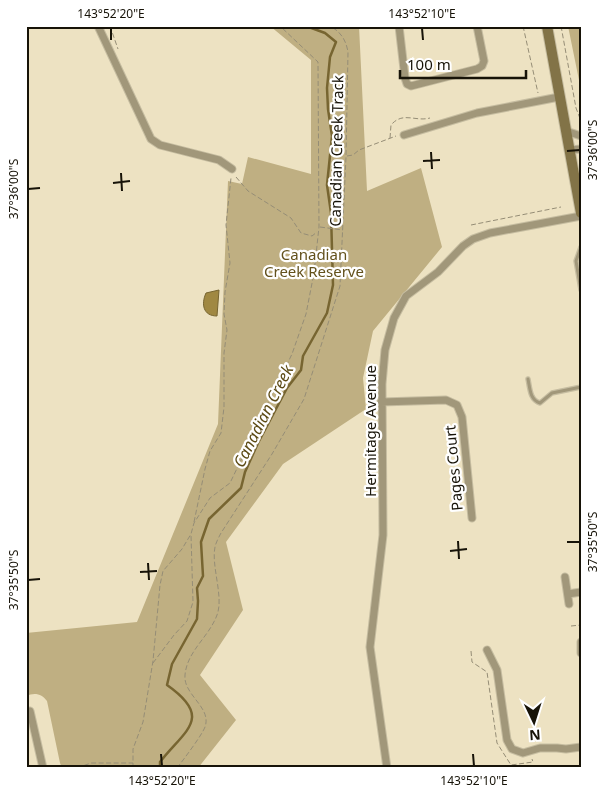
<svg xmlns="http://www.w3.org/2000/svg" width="607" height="794" font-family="'Noto Sans',sans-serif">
<rect width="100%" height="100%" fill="#ede2c2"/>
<path fill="#bfaf82" d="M 270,26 L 359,26 L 367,191 L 421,168 L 442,247 L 373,331 L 363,378 L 366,409 L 283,464 L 226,542 L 243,610 L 200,675 L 236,720 L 198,768 L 62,768 L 60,763 L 47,701 C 42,694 35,692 26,696 L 26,633 L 137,622 L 218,424 L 228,181 L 242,184 L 248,157 L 311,174 L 311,60 Z
M 568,26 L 581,26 L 581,90 Z"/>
<path fill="#a08842" stroke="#776531" d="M 219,290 L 217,316 C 203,316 201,304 206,293 Z"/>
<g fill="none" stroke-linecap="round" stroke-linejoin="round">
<path stroke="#776531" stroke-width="2.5" d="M 160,768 L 160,762 C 185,730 214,718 167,685 L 172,664 L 197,619 L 198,601 L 197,588 L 203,576 L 201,542 L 209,519 L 241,488 L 245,472 L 258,443 L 287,388 L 301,370 L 303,356 L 327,313 L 333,285 L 331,213 L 327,185 L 332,136 L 328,109 L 327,88 L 330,57 L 336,42 L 325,33 L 306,26"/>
<g stroke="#c6bda1" stroke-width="5.5">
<path id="lane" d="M 581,247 L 576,261 L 581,290
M 528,379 C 530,389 530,400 540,403 L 552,393 L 581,387"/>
</g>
<g stroke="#c6bda1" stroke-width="9">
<path id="street" d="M 98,26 L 151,139 L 160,145 L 219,160 L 232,169
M 399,26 L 405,78 L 407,84 L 411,86 L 477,69 L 482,66 L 484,61 L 477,26
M 566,131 L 581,136
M 404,135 L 477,113 L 559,97
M 569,150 L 581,149
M 381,402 L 446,400 L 457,405 L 462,417 L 472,518
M 565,577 L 569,604
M 568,594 L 581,592
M 581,642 L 581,653
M 487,650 L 497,670 L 507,740 L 512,749 L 523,753 L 540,748 L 557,748 L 566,749 L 581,747
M 30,711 L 43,768
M 387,768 L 370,647 L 383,535 L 382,384 L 385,350 L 394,318 L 406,296 L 438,272 L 463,246 L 473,239 L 490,233 L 581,216"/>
</g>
<g stroke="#c6bda1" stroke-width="12">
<path id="secondary" d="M 547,26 L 581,213"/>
</g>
<path stroke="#958d76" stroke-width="1" stroke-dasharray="5 2.5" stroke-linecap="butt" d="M 110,26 L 118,49
M 523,26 L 538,93
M 561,26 L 576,108 L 581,121
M 390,138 L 391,125 C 403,111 415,122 430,118
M 347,156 L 353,155 L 359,150 L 396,136
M 236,177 L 248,191 L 291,218 L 301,233 L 312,236 L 317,232
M 471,225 L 561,207
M 320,227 L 343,230
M 194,522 L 205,469 L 210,451 L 221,433 L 224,407 L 224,353 L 227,330 L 224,314 L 225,292 L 230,263 L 226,225 L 231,178
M 571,626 L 581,625
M 471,651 L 472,662 L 487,672 L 497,743 L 511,765 L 533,762 L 532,759
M 153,663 L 174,635 L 187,621 L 193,602 L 191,535
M 77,768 L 91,763 L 133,763
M 133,768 L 133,749 L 143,722 L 153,661 L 160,585 L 163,571 L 182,549 L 191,534 L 194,523 L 210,498 L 230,483 L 292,354 L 306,314 L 314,273 L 319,227 L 318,62 L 280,26
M 177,768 C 184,759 202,735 205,727 C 212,707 183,695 185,675 C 187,651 209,637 217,615 C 224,597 211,566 215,547 C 216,542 219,537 221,533 L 272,454 L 304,399 L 340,286 L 346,157 L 348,52 C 346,40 341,32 330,26"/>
<use href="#lane" stroke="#a1977a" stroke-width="3"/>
<use href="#street" stroke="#a1977a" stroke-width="7"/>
<use href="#secondary" stroke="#827347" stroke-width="10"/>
</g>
<path fill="none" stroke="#171308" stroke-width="2" d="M 111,28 L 111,40M 422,28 L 423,40M 567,151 L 580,150M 431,152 L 432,169M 423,161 L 440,160M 121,173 L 122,191M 113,183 L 130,181M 28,189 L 40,188M 458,541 L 459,559M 567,542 L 580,542M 450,551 L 467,549M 148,563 L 149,580M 140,572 L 157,571M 28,580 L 40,579M 161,754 L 162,766M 473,754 L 474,766"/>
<g text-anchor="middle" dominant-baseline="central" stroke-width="4.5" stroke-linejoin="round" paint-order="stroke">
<g font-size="15" fill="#171308" stroke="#fff">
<text transform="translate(336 151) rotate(-89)">Canadian Creek Track</text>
<text transform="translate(370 431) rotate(-90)">Hermitage Avenue</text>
<text transform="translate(453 468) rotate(-95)">Pages Court</text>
</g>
<g font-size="15" fill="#63511c" stroke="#fff">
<text x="314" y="254">Canadian<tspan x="314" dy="17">Creek Reserve</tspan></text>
</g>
<g font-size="16" font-style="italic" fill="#5d4b15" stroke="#fff">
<text transform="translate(263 416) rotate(-63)">Canadian Creek</text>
</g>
</g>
<rect width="607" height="794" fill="none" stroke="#ffffff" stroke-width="55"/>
<g transform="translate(534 722) rotate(176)" stroke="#ffffff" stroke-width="4" paint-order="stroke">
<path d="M0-4L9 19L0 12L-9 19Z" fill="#171308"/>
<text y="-8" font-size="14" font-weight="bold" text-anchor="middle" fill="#171308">N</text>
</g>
<path d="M400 70v8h126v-8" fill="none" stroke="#171308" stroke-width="2.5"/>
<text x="407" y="70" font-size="15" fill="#171308" stroke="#ffffff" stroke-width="4" paint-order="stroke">100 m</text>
<rect x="28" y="28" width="552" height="738" fill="none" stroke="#171308" stroke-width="2"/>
<g font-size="12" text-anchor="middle" fill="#171308">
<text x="111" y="18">143°52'20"E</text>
<text x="422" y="18">143°52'10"E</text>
<text transform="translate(593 150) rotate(-90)" y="4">37°36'00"S</text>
<text transform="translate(14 189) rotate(-90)" y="4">37°36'00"S</text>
<text transform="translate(593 542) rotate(-90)" y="4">37°35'50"S</text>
<text transform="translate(14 580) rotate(-90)" y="4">37°35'50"S</text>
<text x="162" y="785">143°52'20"E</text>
<text x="474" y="785">143°52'10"E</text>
</g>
</svg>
